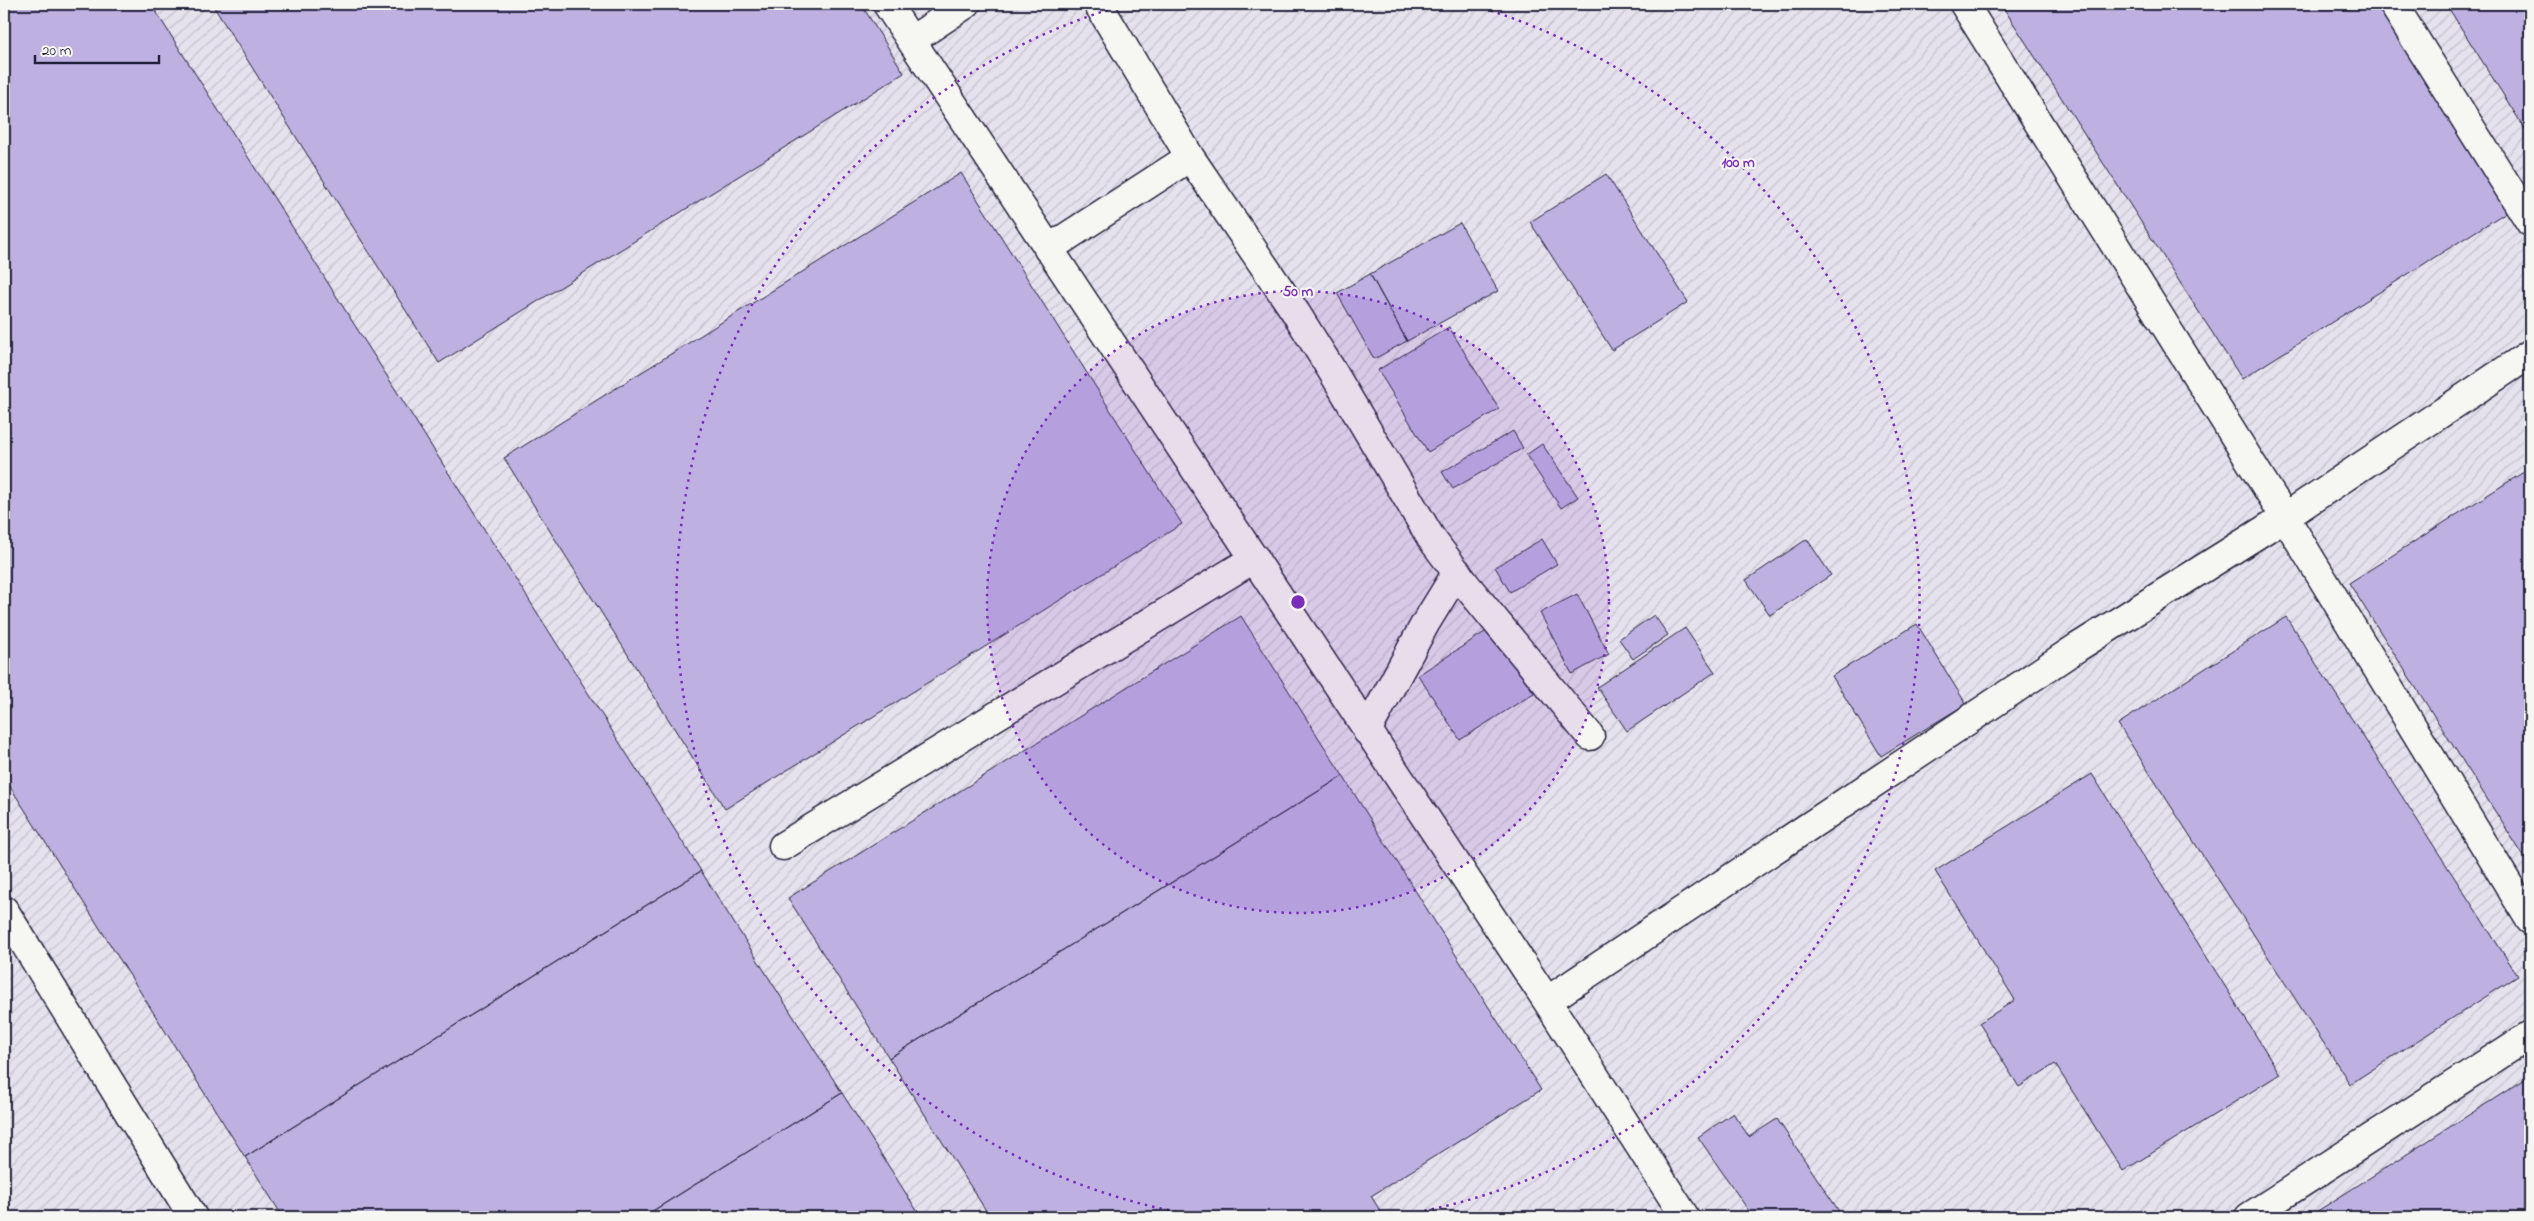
<svg xmlns="http://www.w3.org/2000/svg" width="2534" height="1221" font-family="'Indie Flower',sans-serif">
<defs>
<pattern id="industrial-furrows" width="10" height="10" patternUnits="userSpaceOnUse" patternTransform="scale(1.25)"><rect width="10" height="10" fill="#e5e1ed"/><path d="M-1 1l2-2M0 10L10 0M9 11l2-2" fill="none" stroke="#c4c1cc"/></pattern>
</defs>
<rect width="100%" height="100%" fill="#f6f6f2"/>
<filter id="ink" filterUnits="userSpaceOnUse"><feTurbulence type="fractalNoise" baseFrequency=".02" numOctaves="2"/><feDisplacementMap in="SourceGraphic" scale="10" xChannelSelector="R" yChannelSelector="G"/><feConvolveMatrix kernelMatrix="1 2 1 2 8 2 1 2 1" color-interpolation-filters="sRGB"/></filter>
<g filter="url(#ink)">
<path fill="url(#industrial-furrows)" d="M 4,4 L 2530,4 L 2530,1217 L 4,1217 Z"/>
<path fill="#beb1e2" stroke="#22223b" d="M 4,4 L 151,4 L 701,871 L 245,1157 L 4,777 Z
M 212,4 L 861,4 L 904,73 L 439,363 Z
M 2001,4 L 2390,4 L 2519,204 L 2242,379 Z
M 2446,4 L 2530,4 L 2530,137 Z
M 961,173 L 1182,524 L 725,809 L 504,458 Z
M 1606,174 L 1688,302 L 1612,350 L 1530,222 Z
M 1460,223 L 1498,291 L 1407,341 L 1370,274 Z
M 1370,274 L 1407,341 L 1374,359 L 1337,293 Z
M 1449,327 L 1499,409 L 1428,452 L 1378,370 Z
M 1513,431 L 1523,448 L 1453,489 L 1442,472 Z
M 1542,444 L 1578,497 L 1561,508 L 1526,455 Z
M 2530,468 L 2530,866 L 2349,583 Z
M 1542,539 L 1557,564 L 1510,592 L 1495,567 Z
M 1807,539 L 1831,575 L 1770,615 L 1746,580 Z
M 1577,594 L 1609,654 L 1572,674 L 1540,613 Z
M 1654,615 L 1668,635 L 1633,659 L 1619,639 Z
M 1241,616 L 1343,776 L 889,1058 L 788,898 Z
M 2286,617 L 2518,976 L 2350,1084 L 2118,724 Z
M 1917,624 L 1966,704 L 1881,756 L 1832,676 Z
M 1491,628 L 1534,693 L 1460,740 L 1418,675 Z
M 1685,628 L 1715,672 L 1627,731 L 1597,687 Z
M 2092,774 L 2280,1074 L 2123,1171 L 2055,1064 L 2019,1087 L 1979,1023 L 2015,1000 L 1935,871 Z
M 1343,776 L 1541,1090 L 1371,1196 L 1384,1217 L 990,1217 L 889,1058 Z
M 701,871 L 842,1093 L 643,1217 L 283,1217 L 245,1157 Z
M 2530,1076 L 2530,1217 L 2308,1217 Z
M 842,1093 L 921,1217 L 643,1217 Z
M 1733,1113 L 1749,1137 L 1777,1119 L 1843,1217 L 1753,1217 L 1698,1137 Z"/>
<g fill="none" stroke-linecap="round" stroke-linejoin="round">
<g stroke="#22223b" stroke-width="31">
<path id="minor" d="M 887,4 L 1547,1001 L 1685,1217
M 1098,4 L 1190,157 L 1296,313 L 1334,374 L 1431,538 L 1467,586 L 1590,736
M 1964,4 L 2285,517 L 2530,920
M 2393,4 L 2530,222
M 912,40 L 966,4
M 1048,249 L 1190,157
M 1367,731 L 1425,624 L 1457,572
M 783,846 L 1255,558
M 4,910 L 193,1217
M 1547,1001 L 2078,647 L 2285,517 L 2530,354
M 2249,1217 L 2530,1035"/>
</g>
<use href="#minor" stroke="#f6f6f2" stroke-width="28"/>
</g>
</g>
<circle cx="1298" cy="602" r="311" fill="#7b2cbf" fill-opacity=".12"/>
<g fill="none" stroke="#7b2cbf" stroke-width="2.5" stroke-dasharray="2.5 5">
<circle cx="1298" cy="602" r="311"/>
<path d="M1206 1217A622 622 0 0 1 1127 4M1469 4A622 622 0 0 1 1390 1217"/>
</g>
<circle cx="1298" cy="602" r="8" fill="#7b2cbf" stroke="#f6f6f2" stroke-width="2.5"/>
<g font-size="15" text-anchor="middle" font-weight="bold" fill="#7b2cbf" stroke="#f6f6f2" stroke-width="4" stroke-linejoin="round" paint-order="stroke">
<text x="1738" y="167">100 m</text>
<text x="1298" y="296">50 m</text>
</g>
<rect width="2534" height="1221" fill="none" stroke="#f6f6f2" stroke-width="20"/>
<rect x="10" y="10" width="2514" height="1201" fill="none" stroke="#22223b" stroke-width="2" filter="url(#ink)"/>
<path d="M35 55v8h124v-8" fill="none" stroke="#22223b" stroke-width="2.5"/>
<text x="42" y="55" font-size="15" fill="#22223b" stroke="#f6f6f2" stroke-width="4" paint-order="stroke">20 m</text>
</svg>
